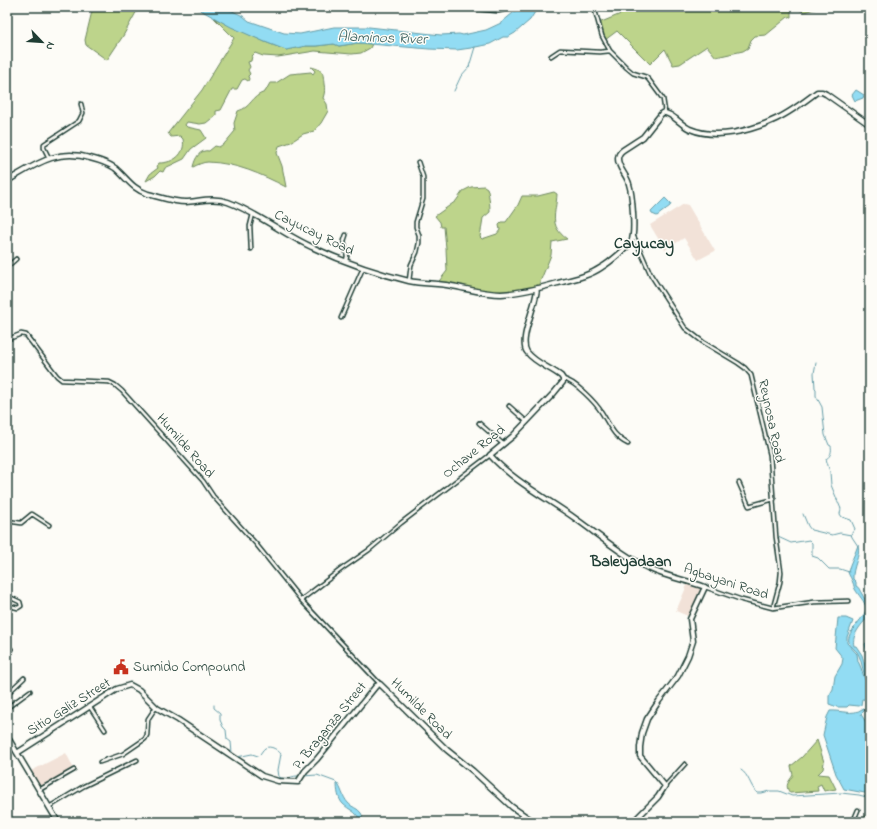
<svg xmlns="http://www.w3.org/2000/svg" width="877" height="829" font-family="'Indie Flower',sans-serif">
<rect width="100%" height="100%" fill="#fdfcf7"/>
<filter id="ink" filterUnits="userSpaceOnUse"><feTurbulence type="fractalNoise" baseFrequency=".025" numOctaves="2"/><feDisplacementMap in="SourceGraphic" scale="8" xChannelSelector="R" yChannelSelector="G"/><feConvolveMatrix kernelMatrix="1 2 1 2 8 2 1 2 1" color-interpolation-filters="sRGB"/></filter>
<g filter="url(#ink)">
<path fill="#f2e2d8" d="M 684,204 L 688,205 L 715,251 L 698,260 L 684,238 L 665,250 L 650,225 Z
M 688,583 L 705,588 L 690,617 L 676,611 Z
M 66,753 L 74,769 L 41,789 L 31,771 Z"/>
<path fill="#bdd48b" stroke="#6e8860" d="M 93,7 L 139,7 L 123,36 L 107,60 L 86,45 L 85,40 Z
M 630,7 L 791,7 L 791,17 L 788,17 L 766,35 L 755,36 L 751,40 L 748,48 L 743,51 L 716,57 L 707,46 L 680,64 L 673,65 L 665,49 L 650,64 L 617,31 L 605,40 L 599,23 L 628,11 Z
M 800,7 L 821,7 L 804,12 L 800,10 Z
M 214,18 L 265,42 L 286,50 L 306,46 L 316,46 L 334,44 L 339,46 L 358,43 L 372,44 L 370,48 L 361,53 L 352,54 L 315,51 L 278,57 L 263,56 L 255,53 L 252,56 L 251,61 L 248,62 L 250,67 L 248,70 L 250,74 L 248,76 L 249,79 L 248,81 L 245,79 L 242,80 L 237,89 L 232,89 L 221,110 L 216,111 L 216,115 L 206,123 L 200,124 L 187,122 L 185,125 L 187,127 L 201,130 L 206,138 L 191,149 L 184,159 L 165,168 L 163,172 L 160,171 L 155,176 L 146,181 L 150,174 L 158,168 L 157,166 L 159,163 C 174,163 186,154 183,139 L 180,136 L 171,137 L 168,133 L 202,90 L 234,38 Z
M 311,67 C 324,70 323,73 324,84 C 325,89 325,92 323,98 L 327,104 L 328,111 L 321,123 L 314,131 L 303,134 L 291,142 L 279,146 L 277,153 L 282,166 L 286,187 C 261,174 236,163 208,162 C 203,162 197,165 193,167 C 195,158 200,149 209,151 L 215,146 L 219,147 L 225,143 L 235,131 L 234,123 L 238,111 C 252,107 250,97 265,92 L 270,83 L 276,83 L 290,74 L 311,72 L 313,74 L 315,71 Z
M 484,186 L 487,188 C 489,193 490,205 490,212 L 483,218 L 480,237 L 482,239 L 497,234 L 500,230 L 499,225 L 502,222 L 506,222 L 518,205 L 522,196 L 538,196 L 554,192 L 557,194 C 556,214 548,225 567,239 L 552,242 L 551,255 L 540,282 L 541,288 L 515,294 L 436,285 L 447,271 L 446,248 L 444,227 L 441,227 L 440,222 L 435,216 L 456,201 L 463,191 L 471,187 Z
M 817,740 L 824,762 L 823,769 L 818,774 L 829,775 L 836,789 L 824,791 L 821,784 L 817,786 L 818,791 L 790,793 C 784,785 789,782 793,775 L 791,766 L 802,757 Z
M 870,802 L 870,822 L 864,822 Z"/>
<path fill="#92dcf3" stroke="#649ca7" d="M 195,7 L 224,7 L 243,16 L 249,21 L 284,33 L 300,34 L 334,27 L 369,27 L 441,35 L 459,34 L 463,35 L 486,30 L 501,23 L 520,7 L 538,7 L 530,20 L 515,33 L 508,37 L 503,37 L 490,44 L 471,48 L 457,50 L 429,49 L 358,43 L 339,46 L 334,44 L 316,46 L 306,46 L 286,50 L 265,42 L 231,27 Z
M 856,90 L 864,95 L 863,98 L 855,101 L 852,95 Z
M 665,198 L 671,204 L 670,206 L 657,216 L 652,214 L 651,212 Z
M 858,545 C 861,556 852,567 853,579 L 856,582 L 856,586 C 860,588 859,590 862,594 C 866,602 870,604 870,615 C 863,623 851,634 854,646 L 856,646 L 862,655 L 870,684 C 862,676 863,661 857,652 C 853,647 847,645 849,637 C 851,628 867,615 866,608 C 865,601 858,595 855,589 C 854,588 854,585 853,583 C 852,579 849,576 848,572 C 850,562 855,555 858,545 Z
M 838,618 L 846,618 L 853,621 L 847,637 L 847,643 L 857,654 L 858,661 L 861,668 L 865,680 L 870,685 L 870,700 L 862,699 L 861,705 L 859,706 L 849,705 L 847,707 L 837,707 L 829,704 L 829,696 L 833,689 L 835,676 L 842,664 L 843,658 L 835,648 Z
M 870,640 L 870,664 L 865,644 Z
M 862,709 L 865,710 L 861,714 L 862,716 L 870,728 L 870,794 L 844,789 L 836,774 L 823,735 L 827,717 L 830,711 C 840,710 853,716 862,709 Z
M 337,783 C 342,789 342,796 348,803 C 351,807 358,808 361,813 C 363,816 362,819 361,822 L 357,822 L 359,819 C 356,811 349,810 343,804 C 338,799 337,790 337,783 Z"/>
<g fill="none" stroke-linecap="round" stroke-linejoin="round">
<path stroke="#649ca7" stroke-width="1" d="M 454,91 L 461,76 L 469,67 L 475,47
M 816,363 L 814,373 L 815,388 L 816,389 L 816,396 L 822,407 L 825,435 L 829,445 L 831,446 C 832,451 831,456 826,459 L 830,472 L 831,485 L 841,509 L 840,514 L 842,517 L 851,520 L 855,529 L 851,534 L 852,537 L 858,546
M 803,514 L 808,526 L 811,530 L 832,535 L 840,533 L 851,535
M 778,537 L 791,543 L 809,540 L 812,543 L 812,556 L 818,558 L 829,569 L 840,569 L 849,572
M 214,705 L 214,708 L 220,713 L 220,720 L 223,727 L 226,730 L 227,739 L 231,742 L 232,753
M 237,757 L 252,754 L 258,756 C 261,754 262,750 265,748 C 271,745 278,750 281,754 L 278,770 L 279,777 C 286,781 292,775 300,776
M 741,770 C 749,775 750,786 757,793 L 762,793 L 769,791 L 779,791 L 792,796 L 841,793 L 859,795 L 870,798
M 303,776 L 317,775 L 336,782 L 337,784"/>
<g stroke="#1f3d34" stroke-width="5.5">
<path id="street" d="M 457,7 L 498,11 L 503,10 L 508,7
M 594,7 L 602,36 L 610,51 L 627,68 L 633,73 L 646,77 L 649,80 L 663,99 L 665,112
M 551,56 L 560,50 L 600,52 L 610,51
M 49,158 L 44,148 L 44,144 L 79,121 L 83,113 L 81,104
M 633,235 L 637,243
M 631,242 L 637,243 L 651,275 L 685,328 L 703,342 L 738,363 L 745,368 L 751,375 L 770,455 L 776,537 L 781,572 L 780,582 L 773,608
M 251,249 L 250,226 L 253,214
M 346,261 L 347,256 L 344,241 L 346,235
M 7,267 L 16,259
M 409,281 L 411,265 L 417,252 L 419,243 L 419,235 L 416,227 L 416,222 L 423,199 L 423,177 L 418,162
M 341,318 L 363,268
M 7,336 L 11,338 L 21,334 L 26,335 L 57,376 L 62,380 L 109,382 L 115,385 L 122,391 L 203,481 L 213,496 L 256,544 L 301,600 L 380,684
M 563,379 C 575,381 596,403 602,413 C 610,426 614,437 628,444
M 509,406 L 527,422
M 479,423 L 503,444
M 739,483 L 749,506 L 774,499
M 7,521 L 21,523 L 32,514 L 49,525
M 705,587 L 742,600 L 773,608 L 814,602 L 849,601
M 7,596 L 20,602 L 21,606 L 18,608 L 10,606 L 7,608
M 301,600 L 343,568 L 369,550 L 401,523 L 490,455
M 7,653 L 11,649
M 7,694 L 24,678
M 90,707 L 105,730
M 7,708 L 30,691
M 100,762 L 123,754 L 145,739 L 147,735 L 148,719 L 156,707
M 665,786 L 685,764
M 39,790 L 74,770
M 49,807 L 84,786 L 137,760
M 853,822 L 858,810"/>
</g>
<g stroke="#1f3d34" stroke-width="7">
<path id="secondary" d="M 7,181 C 35,165 56,148 90,158 C 98,160 108,163 115,168 C 127,178 132,189 148,194 C 160,197 173,202 186,202 C 200,201 214,197 228,202 C 258,213 284,235 314,248 C 344,262 376,273 409,281 C 423,284 438,283 452,286 C 468,289 484,294 501,294 C 521,293 540,288 558,283 C 574,279 589,276 602,267 C 609,263 627,248 631,242 C 636,233 632,193 629,184 C 627,175 618,168 618,159 C 618,155 620,152 623,150 L 643,137 L 662,113 C 670,111 682,126 690,129 C 716,140 751,131 776,119 C 791,112 804,102 817,92 L 822,92 L 826,94 L 870,125
M 537,288 C 537,304 518,340 527,352 C 535,363 551,368 561,376 L 563,379 L 563,382 L 554,393 L 513,436 L 490,455 C 514,482 547,498 576,519 C 600,536 623,556 650,569 C 667,577 687,580 705,587 L 690,619 L 693,641 L 688,656 L 678,676 L 659,701 L 647,719 L 642,733 L 640,747 L 640,756 L 665,786 L 658,797 L 633,822
M 7,736 L 58,822
M 17,753 L 117,689 L 130,685 L 139,690 L 157,708 L 178,720 L 262,776 L 278,781 L 298,782 L 305,771 L 317,759 L 376,686 L 380,684 L 447,750 L 473,771 L 512,807 L 534,822"/>
</g>
<use href="#street" stroke="#fdfcf7" stroke-width="2.5"/>
<use href="#secondary" stroke="#fdfcf7" stroke-width="4"/>
</g>
</g>
<defs>
<g id="civic-bare" transform="scale(1.2)"><path d="M-.6-6.5H3V-4.5H.6V-3L4-1V1h2V6H-6V1h2V-1L-.6-3ZM-1.2 2.5V6h2.4V2.5Z" fill="#c8321e" stroke="#fdfcf7" stroke-width="2.5" paint-order="stroke"/></g>
</defs>
<g fill-rule="evenodd">
<use href="#civic-bare" x="121" y="667"/>
</g>
<g text-anchor="middle" dominant-baseline="central" stroke-width="3" stroke-linejoin="round" paint-order="stroke">
<g font-size="14" fill="#1f3d34" stroke="#fdfcf7">
<text transform="translate(314 233) rotate(26)">Cayucay Road</text>
<text transform="translate(771 421) rotate(78)">Reynosa Road</text>
<text transform="translate(185 446) rotate(49)">Humilde Road</text>
<text transform="translate(474 452) rotate(-39)">Ochave Road</text>
<text transform="translate(726 582) rotate(18)">Agbayani Road</text>
<text transform="translate(69 707) rotate(-32)">Sitio Galiz Street</text>
<text transform="translate(421 709) rotate(45)">Humilde Road</text>
<text transform="translate(330 726) rotate(-51)">P. Braganza Street</text>
</g>
<g font-size="14" fill="#1f3d34" stroke="#fdfcf7" text-anchor="start">
<text x="133" y="667">Sumido Compound</text>
</g>
<g font-size="15" font-style="italic" fill="#365d5a" stroke="#fdfcf7">
<text transform="translate(382 38) rotate(2)">Alaminos River</text>
</g>
<g font-size="16" font-weight="bold" fill="#1f3d34" stroke="#fdfcf7">
<text x="644" y="244">Cayucay</text>
<text x="631" y="562">Baleyadaan</text>
</g>
</g>
<rect width="877" height="829" fill="none" stroke="#fdfcf7" stroke-width="24"/>
<rect x="12" y="12" width="853" height="805" fill="none" stroke="#1f3d34" stroke-width="1.5" filter="url(#ink)"/>
<g transform="translate(42 42) rotate(115)" stroke="#fdfcf7" stroke-width="3" paint-order="stroke">
<path d="M0-3L7 15L0 10L-7 15Z" fill="#1f3d34"/>
<text y="-6" font-size="11" font-weight="bold" text-anchor="middle" fill="#1f3d34">N</text>
</g>
</svg>
